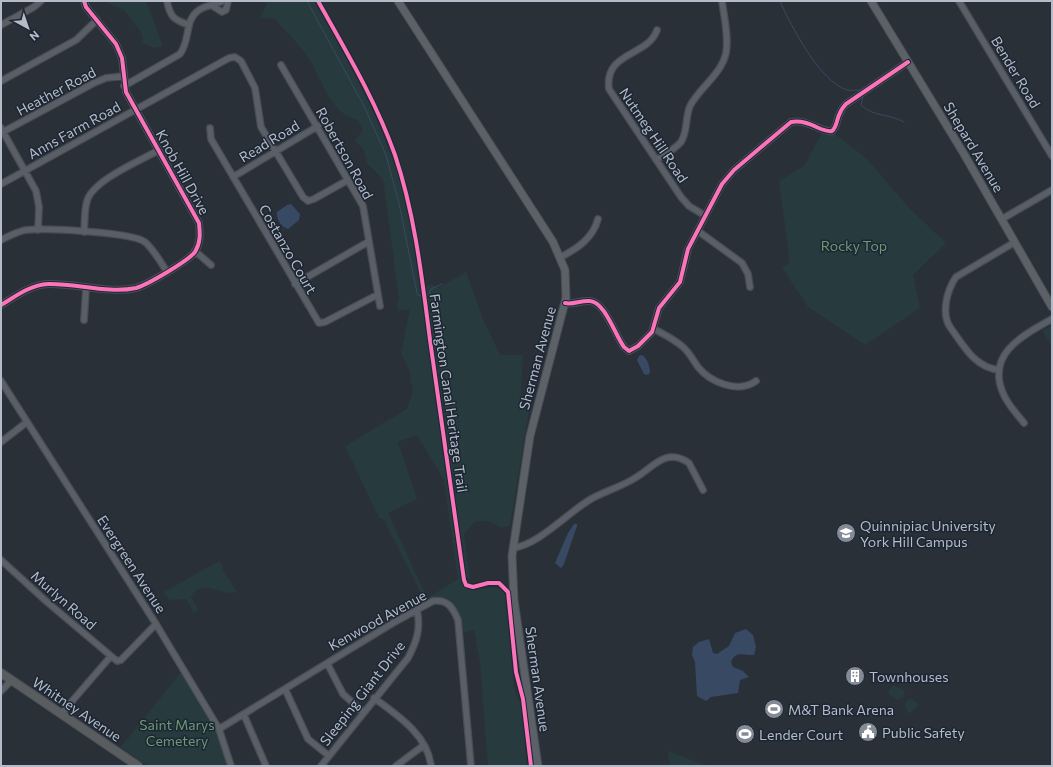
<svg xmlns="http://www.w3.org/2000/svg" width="1053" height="767" font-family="Commissioner,sans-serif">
<rect width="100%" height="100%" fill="#2a3038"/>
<path fill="#273a3e" d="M 108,1 L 146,1 L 163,46 L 154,48 L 143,43 L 141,32 L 124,10 L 108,3 Z
M 268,1 L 314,1 C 353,70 392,138 410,217 L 462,579 L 466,589 C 479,594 496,580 505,595 L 514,688 L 521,705 L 527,766 L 488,766 L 480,662 L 474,630 L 462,633 C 459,604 457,604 429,601 L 429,597 L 458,579 L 444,480 L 417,435 L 398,442 L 417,499 L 388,513 L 426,596 L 422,605 L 395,619 L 392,613 L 422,595 L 384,520 L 379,518 L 345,446 L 407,409 L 413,391 L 409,369 L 401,353 L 410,309 L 398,311 L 397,305 L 399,298 L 383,179 L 367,163 L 364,150 L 355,141 L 363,130 L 358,120 C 329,115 320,73 306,54 C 297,42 285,31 275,19 L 260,18 Z
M 822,133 L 831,135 L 835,134 L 867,159 L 909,208 L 946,243 L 913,275 L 920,308 L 865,345 L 808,307 L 782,268 L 790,262 L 779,181 L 804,166 Z
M 466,272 L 483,319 L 500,355 L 523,355 L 521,394 L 529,410 L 510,526 L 501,528 L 489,521 L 476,521 L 464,534 L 470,578 L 469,579 L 466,578 L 425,286 L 431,284 L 438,288 Z
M 1052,325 L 1052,346 L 1042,331 Z
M 219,561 L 223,565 L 222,569 L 237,592 C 222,597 201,577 191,597 L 198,610 L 194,613 L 186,599 L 169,600 L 164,592 Z
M 181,672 L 216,732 L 228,766 L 148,766 L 121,747 Z
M 892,685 L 905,690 L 903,698 L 897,700 L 888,694 Z
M 909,699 L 914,700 L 919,705 L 909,714 L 904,705 Z
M 668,751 L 707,766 L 670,766 Z"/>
<path fill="#384963" d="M 291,204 L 300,214 L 299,220 L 288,229 C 281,227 276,219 277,212 L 287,205 Z
M 642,355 C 647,358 650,366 650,373 L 647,375 L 644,374 L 637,360 L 639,356 Z
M 574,524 L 577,524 L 577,526 L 564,564 L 561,568 L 555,563 L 568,533 Z
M 746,629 L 753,635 L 756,647 L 754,655 C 744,656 736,650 731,662 L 733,667 L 743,671 L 749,677 L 740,680 L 738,693 L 711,697 L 706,701 L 697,696 L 695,662 L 692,655 L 693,647 L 699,642 L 709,639 L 713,653 L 717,654 L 729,646 L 735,633 Z"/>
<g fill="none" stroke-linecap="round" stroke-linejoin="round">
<path stroke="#384963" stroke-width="1" d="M 307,1 L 365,108 L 386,155 L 399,203 L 417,293 L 419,296 L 429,294 L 431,289 L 442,284
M 780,1 C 791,26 820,82 847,90 C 851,91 856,90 860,90
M 863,97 L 861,105 C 876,118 888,113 904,122"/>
<g stroke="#484c53" stroke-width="8">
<path id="minor" d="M 167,1 C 170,17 174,20 189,25
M 959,1 L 1052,156
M 211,5 L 222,12 L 226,10 L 228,1
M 1,25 L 34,7 L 41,1
M 657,30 C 648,57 604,51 609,89 L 681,197 L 689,206 L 704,215
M 281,65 L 363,206 L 380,306
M 1,81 L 76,40 L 97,20
M 124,86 L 180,54 C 191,39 184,20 199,10 C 206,5 215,5 222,1
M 1,128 L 36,191 L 39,207 L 38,230
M 210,128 L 211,139 L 319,323 L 325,322 L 377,295
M 1,133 L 94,83 L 106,78 L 124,76
M 656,160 C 664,155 674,150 681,142 C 688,131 685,118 690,106 C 700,87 721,75 726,53 C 729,37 724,17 722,1
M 233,177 L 318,126
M 1,184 L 229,58 L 235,57 L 241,61 L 255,88 L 261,127 L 303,197 L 308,201 L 314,199 L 348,180
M 1002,219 L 1052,190
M 698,231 L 742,263 L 748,274 L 750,287
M 84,232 C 85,223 84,211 87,201 C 93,180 140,161 159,150
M 1,240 C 9,236 18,231 26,230 C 46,228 131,232 145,242 C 154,250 160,261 167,272
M 195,251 L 211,265
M 561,257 C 578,248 593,238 598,219
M 295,284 L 368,242
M 565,303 C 573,305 581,300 590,301 C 605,302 615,335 624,347 L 629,351 L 638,346 L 652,332 L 659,308 L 680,282 L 688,249 L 722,184 L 734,170 L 791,122 C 810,119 821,133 832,131 C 839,125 835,115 846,104 L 908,62
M 1,305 C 16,296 30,285 48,284 C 75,283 108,294 136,288 C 147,285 188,261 195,252 C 201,242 200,233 199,223 L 126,92 L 122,58 L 116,44 L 86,7 L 84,1
M 84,320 L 86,288
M 654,329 C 663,334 674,339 683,347 C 689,352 693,360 698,367 C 710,382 738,394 756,381
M 999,370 C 974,367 964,346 950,327 C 941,313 947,290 956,277 L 1015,242
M 1,381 L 156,624 L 219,729 L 231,766
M 1024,423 C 1017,414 1007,404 1003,393 C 986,353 1024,335 1052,319
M 1,442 L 27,422
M 513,548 C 540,544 567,513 591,499 C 605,491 621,487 635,478 C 654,467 665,447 689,463 L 703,490
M 1,560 L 47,602 L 111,656
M 327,663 L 343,694 L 363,712
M 285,689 L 308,739 L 329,756
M 1,691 L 12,680
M 374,698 C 397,715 428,735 431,766
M 61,714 L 111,656 L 117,661 L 121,660 L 156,624
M 244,715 L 266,766
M 219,729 L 393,623 L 433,601 C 448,599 453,608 458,620 L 471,766
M 321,766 L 408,658 C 417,641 421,628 417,610
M 396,766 L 424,745"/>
</g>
<g stroke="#484c55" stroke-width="9">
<path id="major" d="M 398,1 L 553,242 L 565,270 L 566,298 L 530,436 L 512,556 L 514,600 L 538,766
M 871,1 L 964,154 L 1052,307"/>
</g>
<g stroke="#474c53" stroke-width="10">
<path id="highway" d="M 1,673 L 138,766"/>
</g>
<use href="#minor" stroke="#5a5e66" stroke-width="5.5"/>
<use href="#major" stroke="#5c6168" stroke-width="7"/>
<use href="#highway" stroke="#5a5d60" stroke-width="8"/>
<g stroke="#1d2633" stroke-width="6">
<path id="cycleway" d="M 318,1 C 346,51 376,101 395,155 C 415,215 422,278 430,340 C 442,420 452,500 464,580 L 466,585 L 473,587 L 488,583 L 499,583 L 508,592 L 516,672 L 523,699 L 531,766
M 565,303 C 573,305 581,300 590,301 C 605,302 615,335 624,347 L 629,351 L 638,346 L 652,332 L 659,308 L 680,282 L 688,249 L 722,184 L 734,170 L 791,122 C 810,119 821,133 832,131 C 839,125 835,115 846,104 L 908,62
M 1,305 C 16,296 30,285 48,284 C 75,283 108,294 136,288 C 147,285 188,261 195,252 C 201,242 200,233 199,223 L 126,92 L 122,58 L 116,44 L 86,7 L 84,1"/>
</g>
<use href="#cycleway" stroke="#fb73b8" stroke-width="4"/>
</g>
<defs>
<g id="university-disc" transform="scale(1)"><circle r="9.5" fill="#848b96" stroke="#1d2633"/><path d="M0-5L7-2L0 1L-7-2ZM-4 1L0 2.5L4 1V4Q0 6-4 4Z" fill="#fff"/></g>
<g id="building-disc" transform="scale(1)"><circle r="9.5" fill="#848b96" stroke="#1d2633"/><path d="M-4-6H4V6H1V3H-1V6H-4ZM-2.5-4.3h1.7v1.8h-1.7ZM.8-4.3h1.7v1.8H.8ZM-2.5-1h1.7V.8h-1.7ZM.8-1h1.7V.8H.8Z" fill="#fff"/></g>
<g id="stadium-disc" transform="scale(1)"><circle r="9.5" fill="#848b96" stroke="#1d2633"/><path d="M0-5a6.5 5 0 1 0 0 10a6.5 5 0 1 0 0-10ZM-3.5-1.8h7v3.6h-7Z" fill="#fff"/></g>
<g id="civic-disc" transform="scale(1)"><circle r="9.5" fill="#848b96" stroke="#1d2633"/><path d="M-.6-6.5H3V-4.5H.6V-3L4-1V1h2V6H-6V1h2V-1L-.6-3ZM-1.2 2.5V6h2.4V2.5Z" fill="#fff"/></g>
</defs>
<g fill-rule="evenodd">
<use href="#university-disc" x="846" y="533"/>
<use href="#building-disc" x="855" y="676"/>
<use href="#stadium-disc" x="774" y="709"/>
<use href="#civic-disc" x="868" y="732"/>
<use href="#stadium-disc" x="745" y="734"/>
</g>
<g text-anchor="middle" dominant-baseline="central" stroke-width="3" stroke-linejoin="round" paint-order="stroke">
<g font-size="14" fill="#b4bcc9" stroke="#1d2633">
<text transform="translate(1016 72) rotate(59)">Bender Road</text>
<text transform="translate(56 91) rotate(-28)">Heather Road</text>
<text transform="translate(74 130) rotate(-29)">Anns Farm Road</text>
<text transform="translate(654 135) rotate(56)">Nutmeg Hill Road</text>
<text transform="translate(269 141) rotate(-31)">Read Road</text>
<text transform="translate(974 147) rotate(59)">Shepard Avenue</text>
<text transform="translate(345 153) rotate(61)">Robertson Road</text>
<text transform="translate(183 172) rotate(61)">Knob Hill Drive</text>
<text transform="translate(288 249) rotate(60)">Costanzo Court</text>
<text transform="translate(537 358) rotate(-75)">Sherman Avenue</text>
<text transform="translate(449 393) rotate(82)">Farmington Canal Heritage Trail</text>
<text transform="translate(132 564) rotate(57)">Evergreen Avenue</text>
<text transform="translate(64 600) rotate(41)">Murlyn Road</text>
<text transform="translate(377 620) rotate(-29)">Kenwood Avenue</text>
<text transform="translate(538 679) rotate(82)">Sherman Avenue</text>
<text transform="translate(362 693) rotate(-52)">Sleeping Giant Drive</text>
<text transform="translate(77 709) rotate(34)">Whitney Avenue</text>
</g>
<g font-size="14" fill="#6b9a76" stroke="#1d2633">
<text x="854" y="245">Rocky Top</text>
<text x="177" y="724">Saint Marys<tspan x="177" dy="16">Cemetery</tspan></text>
</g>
<g font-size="14" fill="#b4bcc9" stroke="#1d2633" text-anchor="start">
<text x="860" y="525">Quinnipiac University<tspan x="860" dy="16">York Hill Campus</tspan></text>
<text x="869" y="676">Townhouses</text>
<text x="788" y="709">M&amp;T Bank Arena</text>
<text x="882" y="732">Public Safety</text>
<text x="759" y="734">Lender Court</text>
</g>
</g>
<rect width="1053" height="767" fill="none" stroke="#b4bcc9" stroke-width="4"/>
<g transform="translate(28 28) rotate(140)" stroke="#1d2633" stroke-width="3" paint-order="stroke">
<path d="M0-3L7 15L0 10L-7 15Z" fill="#b4bcc9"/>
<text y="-6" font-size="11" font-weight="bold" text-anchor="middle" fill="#b4bcc9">N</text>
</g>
</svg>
